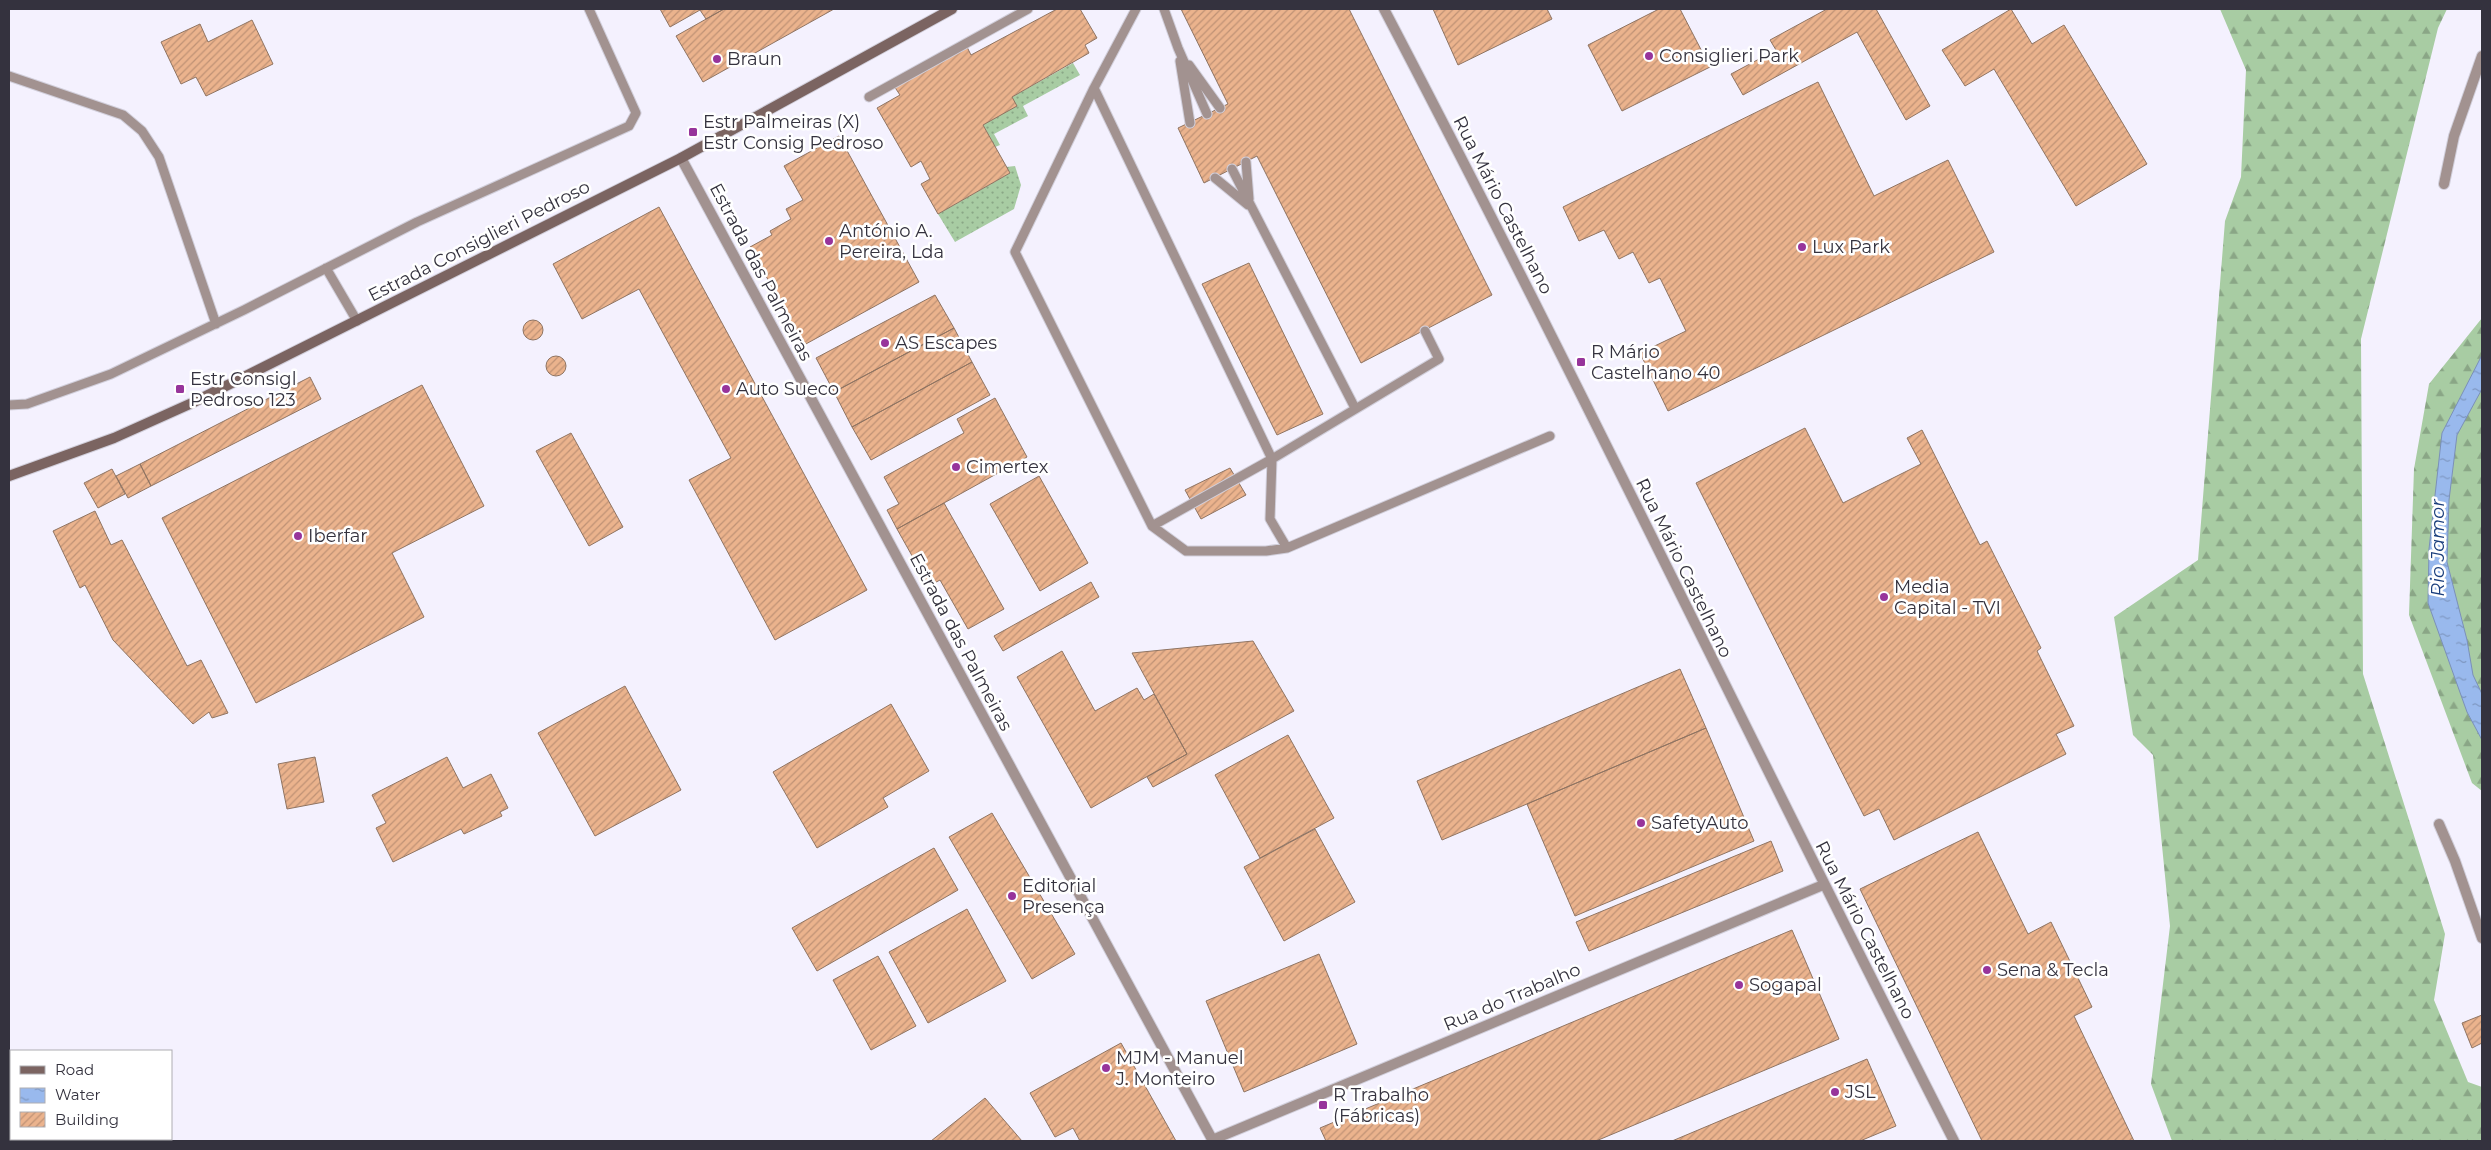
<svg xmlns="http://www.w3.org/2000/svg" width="2491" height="1150" font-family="Montserrat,sans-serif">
<defs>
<pattern id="grass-dots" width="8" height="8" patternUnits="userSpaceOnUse" patternTransform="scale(1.25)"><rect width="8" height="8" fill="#a8cca3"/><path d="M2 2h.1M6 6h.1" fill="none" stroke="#8aa686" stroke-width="1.8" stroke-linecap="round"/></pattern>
<pattern id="forest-firs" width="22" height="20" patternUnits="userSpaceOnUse" patternTransform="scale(1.25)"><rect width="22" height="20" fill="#a8cca3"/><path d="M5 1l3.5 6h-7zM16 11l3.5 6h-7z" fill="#8aa686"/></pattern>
<pattern id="water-ripples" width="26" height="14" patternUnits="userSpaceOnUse" patternTransform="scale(1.25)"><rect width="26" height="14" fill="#99b9ed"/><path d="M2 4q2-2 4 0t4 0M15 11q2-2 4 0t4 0" fill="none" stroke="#7e97c1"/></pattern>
<pattern id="building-hatch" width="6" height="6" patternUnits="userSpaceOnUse" patternTransform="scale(1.25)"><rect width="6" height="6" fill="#ebb38d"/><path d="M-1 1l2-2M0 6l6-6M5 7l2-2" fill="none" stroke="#bf9275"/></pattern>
</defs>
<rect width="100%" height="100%" fill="#f4f1fe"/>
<path fill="url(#grass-dots)" d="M 1073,63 L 1080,75 L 1023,106 L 1028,116 L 994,134 L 1000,145 L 995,147 L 983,125 L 1012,97 Z
M 1015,166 L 1021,185 L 1014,209 L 955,242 L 938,214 L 1010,173 L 1006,167 Z"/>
<path fill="url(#forest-firs)" d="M 2220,9 L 2447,9 L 2438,28 L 2361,339 L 2363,674 L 2445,934 L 2434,1000 L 2468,1082 L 2482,1087 L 2482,1141 L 2172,1141 L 2151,1084 L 2170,926 L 2153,755 L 2133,735 L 2114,617 L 2198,560 L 2225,221 L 2241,177 L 2246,70 Z
M 2482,318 L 2482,791 L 2472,783 L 2409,615 L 2414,469 L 2429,384 Z"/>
<path fill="url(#water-ripples)" stroke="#7b90b8" d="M 2482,355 L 2482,389 L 2457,435 L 2449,500 L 2447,562 L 2467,640 L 2473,675 L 2482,694 L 2482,740 L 2467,712 L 2428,603 L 2429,549 L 2442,433 Z"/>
<path fill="url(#building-hatch)" stroke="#8f7462" d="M 660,9 L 724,9 L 706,19 L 700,10 L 670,27 Z
M 724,9 L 834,9 L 703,82 L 676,36 Z
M 1057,9 L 1080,9 L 1097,38 L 1085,45 L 1089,53 L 1012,97 L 1017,106 L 983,125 L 1010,173 L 938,214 L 921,184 L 930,179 L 921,161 L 911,167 L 877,108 L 900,95 L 894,86 L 966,45 L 971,55 Z
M 1181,9 L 1349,9 L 1492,295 L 1361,363 L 1257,156 L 1204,183 L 1178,128 L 1228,104 Z
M 1433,9 L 1547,9 L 1552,19 L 1458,65 Z
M 1659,9 L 1680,9 L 1710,67 L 1622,111 L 1588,45 Z
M 1827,9 L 1876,9 L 1930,106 L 1906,120 L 1857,32 L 1743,95 L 1731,74 L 1776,50 L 1770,40 Z
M 2011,9 L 2032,44 L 2064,25 L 2147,164 L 2076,206 L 1994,69 L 1965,86 L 1942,50 Z
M 252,20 L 273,64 L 206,96 L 196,77 L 181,84 L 161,42 L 200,24 L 208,42 Z
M 1818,82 L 1874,196 L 1948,160 L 1994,252 L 1668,411 L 1640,353 L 1686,331 L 1660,278 L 1649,283 L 1633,252 L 1619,259 L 1604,230 L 1579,241 L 1563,207 Z
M 839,136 L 919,282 L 804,345 L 750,247 L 772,235 L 770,231 L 791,219 L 786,209 L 803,200 L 784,166 Z
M 659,207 L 867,590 L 775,640 L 689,480 L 731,458 L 639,289 L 582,319 L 553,264 Z
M 1249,263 L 1323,414 L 1277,435 L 1202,284 Z
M 935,295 L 954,328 L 834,392 L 816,358 Z
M523 330a10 10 0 1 1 20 0a10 10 0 1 1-20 0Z
M 954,328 L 972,362 L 852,427 L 834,392 Z
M546 366a10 10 0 1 1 20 0a10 10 0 1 1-20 0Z
M 972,362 L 990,395 L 871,460 L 852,427 Z
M 310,377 L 321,399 L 151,486 L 140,464 Z
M 422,385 L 484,506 L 392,553 L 424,617 L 256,703 L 162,518 Z
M 995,398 L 1027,457 L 897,529 L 887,510 L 899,504 L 884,477 L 964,433 L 957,419 Z
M 1805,428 L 1843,503 L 1921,464 L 1907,438 L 1922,430 L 1980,545 L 1987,541 L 2041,648 L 2037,651 L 2074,726 L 2056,734 L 2066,754 L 1894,840 L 1879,809 L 1864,816 L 1696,483 Z
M 571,433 L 623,527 L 589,546 L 536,451 Z
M 140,464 L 151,486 L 128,498 L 116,476 Z
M 1230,468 L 1246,495 L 1201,519 L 1185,490 Z
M 112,469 L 125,494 L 98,508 L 84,483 Z
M 1039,476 L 1088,563 L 1040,591 L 990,504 Z
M 944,503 L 1004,609 L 968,629 L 940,580 L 929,586 L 897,529 Z
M 95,511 L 111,545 L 122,540 L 187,666 L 201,660 L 228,713 L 212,718 L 209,712 L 193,724 L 113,640 L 85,585 L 80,588 L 53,531 Z
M 1091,582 L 1099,597 L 1003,651 L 994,636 Z
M 1253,641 L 1294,711 L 1153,787 L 1147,777 L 1187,754 L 1132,653 Z
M 1062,651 L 1095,711 L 1137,688 L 1144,700 L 1154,694 L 1187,754 L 1091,808 L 1017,677 Z
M 1680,669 L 1706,728 L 1442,840 L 1417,781 Z
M 625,686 L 681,790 L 595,836 L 538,733 Z
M 891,704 L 929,771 L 883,798 L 888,807 L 817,848 L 773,772 Z
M 1706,728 L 1754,841 L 1575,916 L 1527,804 Z
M 1288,735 L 1334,818 L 1260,858 L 1215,775 Z
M 315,757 L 324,802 L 287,809 L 278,764 Z
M 447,757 L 463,788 L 491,774 L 508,808 L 500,812 L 502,816 L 464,834 L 461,829 L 393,862 L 376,828 L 386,823 L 372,795 Z
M 992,813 L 1075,954 L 1032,979 L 949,837 Z
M 1315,829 L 1355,902 L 1284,941 L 1244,867 Z
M 1978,832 L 2028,934 L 2051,922 L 2092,1007 L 2074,1016 L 2134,1141 L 1982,1141 L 1860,889 Z
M 1771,841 L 1783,871 L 1589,951 L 1576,922 Z
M 934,848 L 958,890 L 817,971 L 792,928 Z
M 967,909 L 1006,981 L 928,1023 L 889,952 Z
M 1792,930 L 1839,1039 L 1596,1141 L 1326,1141 L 1320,1128 Z
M 1319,954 L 1357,1044 L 1244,1092 L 1206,1001 Z
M 878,956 L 916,1026 L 871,1050 L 833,980 Z
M 2482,1015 L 2482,1043 L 2472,1048 L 2462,1023 Z
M 1121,1043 L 1176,1141 L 1080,1141 L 1073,1128 L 1055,1137 L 1030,1093 Z
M 1867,1059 L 1896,1126 L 1860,1141 L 1672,1141 Z
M 985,1098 L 1022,1141 L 931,1141 Z"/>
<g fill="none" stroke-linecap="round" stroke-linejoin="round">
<g stroke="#d1cfdb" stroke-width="11">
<path id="service" d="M 1136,9 L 1094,88 L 1015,252 L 1152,526 L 1186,551 L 1266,551 L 1287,548 L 1550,436
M 1164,9 L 1178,48 L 1207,114
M 1180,61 L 1190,123
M 1189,65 L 1220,108
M 9,76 L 123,115 L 142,131 L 159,157 L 216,324
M 1094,88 L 1272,459 L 1270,519 L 1287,548
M 869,97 L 1028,9
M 1246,162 L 1249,199
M 1232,169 L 1355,408
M 1215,178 L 1248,205
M 326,268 L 357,321
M 9,405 L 27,404 L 111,374 L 244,310 L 417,222 L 629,126 L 636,113 L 589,9
M 1152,526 L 1272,459 L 1439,359 L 1425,331"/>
</g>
<g stroke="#d1cfdb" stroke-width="12">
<path id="minor" d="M 1384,9 C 1580,383 1762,765 1954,1141
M 681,158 L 1213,1141
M 2444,184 L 2454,136 L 2482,56
M 2439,824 L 2455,861 L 2482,938
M 1212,1140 L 1823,885"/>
</g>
<g stroke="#d1cfdb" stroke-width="12">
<path id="secondary" d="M 9,476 L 114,438 L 192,403 L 681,158 L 952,9"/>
</g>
<use href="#service" stroke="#a29290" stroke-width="9"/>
<use href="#minor" stroke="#a29290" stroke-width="10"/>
<use href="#secondary" stroke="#7b6461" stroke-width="10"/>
</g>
<g fill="#97349b" stroke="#fff" stroke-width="2">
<circle cx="1649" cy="56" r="5"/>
<circle cx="717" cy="59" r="5"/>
<rect x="688" y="127" width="10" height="10" rx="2.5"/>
<circle cx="829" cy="241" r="5"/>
<circle cx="1802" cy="247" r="5"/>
<circle cx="885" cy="343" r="5"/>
<rect x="1576" y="357" width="10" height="10" rx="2.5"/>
<rect x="175" y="384" width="10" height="10" rx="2.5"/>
<circle cx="726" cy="389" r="5"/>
<circle cx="956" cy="467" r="5"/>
<circle cx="298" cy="536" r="5"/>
<circle cx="1884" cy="597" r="5"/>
<circle cx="1641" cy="823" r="5"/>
<circle cx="1012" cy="896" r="5"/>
<circle cx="1987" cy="970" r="5"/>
<circle cx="1739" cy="985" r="5"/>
<circle cx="1106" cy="1068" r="5"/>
<circle cx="1835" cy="1092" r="5"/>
<rect x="1318" y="1100" width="10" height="10" rx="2.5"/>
</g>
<g text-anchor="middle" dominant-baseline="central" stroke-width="5" stroke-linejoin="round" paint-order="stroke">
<g font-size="18" fill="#34323e" stroke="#fff" text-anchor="start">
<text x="1659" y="56">Consiglieri Park</text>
<text x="727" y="59">Braun</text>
<text x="703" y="122">Estr Palmeiras (X)<tspan x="703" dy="21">Estr Consig Pedroso</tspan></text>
<text x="839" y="231">António A.<tspan x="839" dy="21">Pereira, Lda</tspan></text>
<text x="1812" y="247">Lux Park</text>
<text x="895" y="343">AS Escapes</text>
<text x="1591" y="352">R Mário<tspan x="1591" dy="21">Castelhano 40</tspan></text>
<text x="190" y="379">Estr Consigl<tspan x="190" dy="21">Pedroso 123</tspan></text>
<text x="736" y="389">Auto Sueco</text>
<text x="966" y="467">Cimertex</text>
<text x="308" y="536">Iberfar</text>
<text x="1894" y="587">Media<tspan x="1894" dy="21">Capital - TVI</tspan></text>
<text x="1651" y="823">SafetyAuto</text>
<text x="1022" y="886">Editorial<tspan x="1022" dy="21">Presença</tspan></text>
<text x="1997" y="970">Sena &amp; Tecla</text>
<text x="1749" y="985">Sogapal</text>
<text x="1116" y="1058">MJM - Manuel<tspan x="1116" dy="21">J. Monteiro</tspan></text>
<text x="1845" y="1092">JSL</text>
<text x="1333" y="1095">R Trabalho<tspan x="1333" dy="21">(Fábricas)</tspan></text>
</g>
<g font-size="18" fill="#34323e" stroke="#fff">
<text transform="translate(1503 205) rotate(63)">Rua Mário Castelhano</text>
<text transform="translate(479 241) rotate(-27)">Estrada Consiglieri Pedroso</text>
<text transform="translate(761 272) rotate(62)">Estrada das Palmeiras</text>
<text transform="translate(1684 568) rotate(64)">Rua Mário Castelhano</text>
<text transform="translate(961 642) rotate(62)">Estrada das Palmeiras</text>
<text transform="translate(1865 930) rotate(63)">Rua Mário Castelhano</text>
<text transform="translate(1512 997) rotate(-23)">Rua do Trabalho</text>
</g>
<g font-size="19" font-style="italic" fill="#1b3f7d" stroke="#fff">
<text transform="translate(2437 548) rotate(-90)">Rio Jamor</text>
</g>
</g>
<rect width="2491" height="1150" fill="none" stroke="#34323e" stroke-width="20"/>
<rect x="10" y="1050" width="162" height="90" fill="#ffffff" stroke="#aeadb2"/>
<rect x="20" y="1066" width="25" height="8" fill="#7b6461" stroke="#aeadb2"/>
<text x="55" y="1075" font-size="15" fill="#34323e">Road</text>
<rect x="20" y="1088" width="25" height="15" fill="url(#water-ripples)" stroke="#aeadb2"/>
<text x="55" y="1100" font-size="15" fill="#34323e">Water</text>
<rect x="20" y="1112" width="25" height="15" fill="url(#building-hatch)" stroke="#aeadb2"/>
<text x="55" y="1125" font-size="15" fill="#34323e">Building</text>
</svg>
